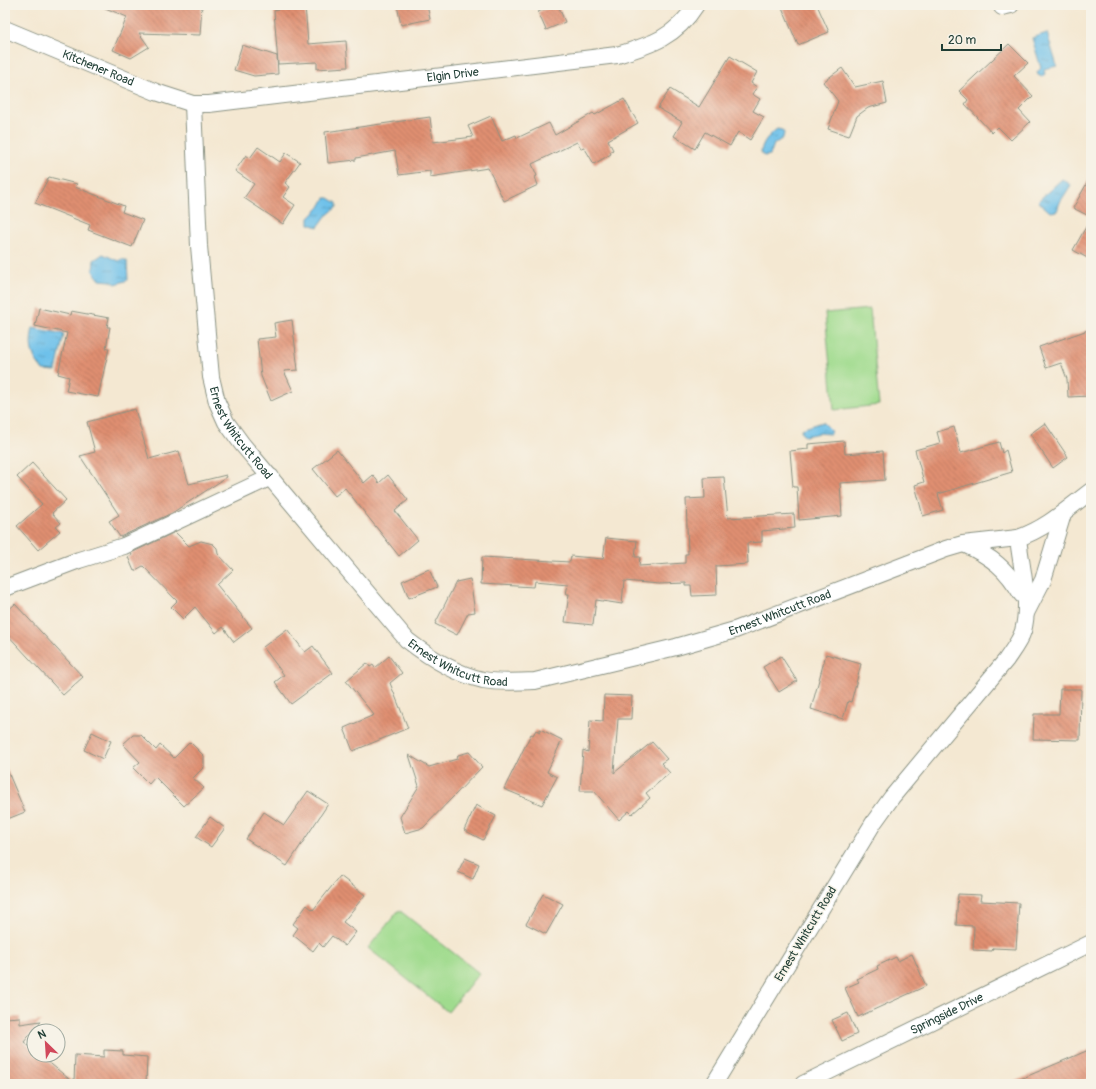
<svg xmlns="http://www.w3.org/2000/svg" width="1096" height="1089" font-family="Pangolin,sans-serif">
<defs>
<pattern id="water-ripples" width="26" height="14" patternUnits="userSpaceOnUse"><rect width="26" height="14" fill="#6ec1ea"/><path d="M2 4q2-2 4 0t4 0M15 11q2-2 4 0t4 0" fill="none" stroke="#5a9ebe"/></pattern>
<pattern id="building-back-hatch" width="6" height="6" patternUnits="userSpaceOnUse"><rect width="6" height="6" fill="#e08f71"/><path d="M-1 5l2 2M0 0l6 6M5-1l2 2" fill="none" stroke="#b5765e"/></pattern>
</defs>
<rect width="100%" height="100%" fill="#f7f3e8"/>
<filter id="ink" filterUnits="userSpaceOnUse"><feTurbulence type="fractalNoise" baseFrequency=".025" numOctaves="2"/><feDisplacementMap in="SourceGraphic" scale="8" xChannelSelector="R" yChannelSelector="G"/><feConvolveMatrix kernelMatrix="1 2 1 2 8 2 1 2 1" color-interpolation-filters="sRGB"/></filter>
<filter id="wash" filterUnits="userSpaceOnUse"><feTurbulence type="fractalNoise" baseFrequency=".012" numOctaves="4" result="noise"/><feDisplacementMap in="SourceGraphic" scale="16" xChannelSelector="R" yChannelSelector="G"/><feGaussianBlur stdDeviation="0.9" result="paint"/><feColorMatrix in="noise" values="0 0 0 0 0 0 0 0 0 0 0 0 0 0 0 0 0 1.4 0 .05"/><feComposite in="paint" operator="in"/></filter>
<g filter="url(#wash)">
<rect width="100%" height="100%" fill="#f4e8d2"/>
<path fill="#a0db8e" stroke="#608c61" d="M 870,309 L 879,405 L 834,410 L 825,313 Z
M 399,910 L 479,973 L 448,1012 L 368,948 Z"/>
<path fill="url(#water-ripples)" stroke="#467f8f" d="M 1047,33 L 1057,66 L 1044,69 L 1045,74 L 1042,77 L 1038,75 L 1037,72 L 1041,68 L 1032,38 Z
M 777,129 L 782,130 L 784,133 L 783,138 L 774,144 L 770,155 L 764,156 L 761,152 C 762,142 769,135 777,129 Z
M 1062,179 L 1071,185 L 1060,202 L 1057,211 L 1050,212 L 1038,201 Z
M 325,198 L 329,198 L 337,203 L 337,207 L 326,216 L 318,227 L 309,224 L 309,218 L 320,207 Z
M 103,254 L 118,261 L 122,259 L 127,261 L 128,280 L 116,284 L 111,281 L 100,280 L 93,271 L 94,260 Z
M 33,328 L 64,334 L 56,371 L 43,370 C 31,355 29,347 33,328 Z
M 823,422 L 831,430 L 830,434 L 819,433 L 805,436 L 802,434 L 801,429 Z"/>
<g id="blocks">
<path fill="url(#building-back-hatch)" d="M 98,5 L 202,5 L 200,35 L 139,33 L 149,47 L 131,58 L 113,50 L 127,17 Z
M 278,5 L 305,5 L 308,44 L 346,41 L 348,67 L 317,69 L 317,62 L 278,64 L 274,11 L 278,10 Z
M 397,5 L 427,5 L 430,19 L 401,25 Z
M 554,5 L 558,5 L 565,22 L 546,30 L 538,12 Z
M 781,5 L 817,5 L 829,32 L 798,45 Z
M 1009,44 L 1028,63 L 1014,76 L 1033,96 L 1019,110 L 1030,122 L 1011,140 L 998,127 L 992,133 L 965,104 L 968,100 L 959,91 Z
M 242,45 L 277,56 L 278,74 L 254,76 L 234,70 Z
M 730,56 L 757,72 L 751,83 L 757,87 L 752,94 L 760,99 L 753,111 L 764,117 L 750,140 L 738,132 L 730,146 L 705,132 L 695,149 L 674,136 L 682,122 L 658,108 L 670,89 L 699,107 Z
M 842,68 L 855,87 L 883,81 L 887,103 L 868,108 L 857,116 L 849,136 L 828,129 L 838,101 L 823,82 Z
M 624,99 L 638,123 L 608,140 L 613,150 L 610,152 L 611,154 L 594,164 L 584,147 L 581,148 L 577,142 L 532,164 L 537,176 L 535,177 L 538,185 L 504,201 L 488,168 L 430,177 L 430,171 L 399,175 L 395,151 L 356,158 L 356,160 L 328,163 L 325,132 L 430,117 L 433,142 L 473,137 L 468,126 L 491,116 L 502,141 L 516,135 L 517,138 L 549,123 L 555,135 L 593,113 L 595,115 Z
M 258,147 L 280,162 L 286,153 L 300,162 L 285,183 L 290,187 L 283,197 L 295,205 L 283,224 L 244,198 L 254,184 L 235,171 L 246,155 L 250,158 Z
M 1091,176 L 1091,217 L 1073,208 Z
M 49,177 L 77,184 L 75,187 L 124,206 L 122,212 L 143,220 L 132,247 L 88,230 L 90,225 L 35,203 Z
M 1091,218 L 1091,260 L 1073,250 Z
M 39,308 L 70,315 L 71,311 L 109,318 L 107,327 L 110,327 L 106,348 L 109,348 L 98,397 L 66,391 L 69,377 L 58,374 L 67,333 L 35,326 Z
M 292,320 L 298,370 L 284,371 L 293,391 L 271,401 L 261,376 L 257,339 L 276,337 L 274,323 Z
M 1091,329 L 1091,396 L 1068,397 L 1067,379 L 1061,363 L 1046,368 L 1039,347 Z
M 135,409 L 149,459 L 179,451 L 189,484 L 226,475 L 227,477 L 172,513 L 120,537 L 109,521 L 119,515 L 80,456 L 95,452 L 87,422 Z
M 1045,423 L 1068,457 L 1053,468 L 1030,434 Z
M 954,427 L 961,453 L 999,442 L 1002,453 L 1006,450 L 1012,472 L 938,494 L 943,510 L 923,516 L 915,485 L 924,482 L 915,450 L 940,443 L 937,432 Z
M 844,441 L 845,454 L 883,451 L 885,480 L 840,483 L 842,516 L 799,520 L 797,487 L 793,487 L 790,451 L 808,449 L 808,444 Z
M 337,450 L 364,483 L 373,475 L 379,483 L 388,475 L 408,500 L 395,511 L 418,540 L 399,556 L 345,488 L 335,496 L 313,469 Z
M 32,463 L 66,500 L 52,513 L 61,523 L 56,527 L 60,531 L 38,550 L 17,526 L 42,504 L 17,477 Z
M 724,477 L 728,518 L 794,514 L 795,528 L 762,531 L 762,542 L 747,543 L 748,564 L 716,566 L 717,595 L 692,596 L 691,586 L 686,586 L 686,583 L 659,584 L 624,581 L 622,604 L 596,600 L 593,625 L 565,622 L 569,594 L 566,594 L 568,584 L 535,581 L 534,587 L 481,584 L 482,557 L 570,562 L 571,556 L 603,559 L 606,538 L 637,541 L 635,557 L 640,557 L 639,566 L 685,563 L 685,554 L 688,554 L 686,499 L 705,498 L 704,478 Z
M 175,532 L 189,546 L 201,541 L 213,544 L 217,548 L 218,554 L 233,570 L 217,585 L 252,628 L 234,642 L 223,627 L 216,633 L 195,607 L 183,619 L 171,607 L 177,601 L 143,566 L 134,571 L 128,557 L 132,555 L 131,553 Z
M 429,569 L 437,587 L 409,598 L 402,581 Z
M 470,579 L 475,612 L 468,613 L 457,635 L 435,624 L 456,582 Z
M 15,604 L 83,677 L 63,695 L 5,632 L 5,613 Z
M 287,629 L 305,652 L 313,646 L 333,673 L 291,704 L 275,682 L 284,675 L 263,647 Z
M 826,654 L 861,664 L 851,702 L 848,701 L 843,719 L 811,709 Z
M 389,656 L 402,673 L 390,683 L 408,728 L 353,751 L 344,728 L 374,715 L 346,681 L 367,663 L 370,667 L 373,665 L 375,668 Z
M 781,656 L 797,681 L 779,692 L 763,667 Z
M 1060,689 L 1081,689 L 1080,740 L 1033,739 L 1034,714 L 1059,714 Z
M 604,695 L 632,696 L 631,719 L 618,719 L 614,773 L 652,742 L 667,759 L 661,763 L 670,773 L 646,793 L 650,798 L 632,814 L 629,811 L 619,820 L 594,791 L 580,791 L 583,750 L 588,752 L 590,720 L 603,721 Z
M 540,729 L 562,740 L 547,772 L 557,777 L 542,805 L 504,789 L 531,734 L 533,735 L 536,730 L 540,732 Z
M 92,732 L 111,741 L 103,759 L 84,750 Z
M 133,735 L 141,735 L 156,750 L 160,745 L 174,758 L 190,742 L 204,756 L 204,767 L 193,778 L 204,788 L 184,806 L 155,777 L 149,784 L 133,768 L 140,762 L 123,744 Z
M 469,752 L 482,767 L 423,828 L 405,833 L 400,817 L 419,786 L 409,755 L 429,767 L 457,759 L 458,755 Z
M 5,765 L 25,812 L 5,820 Z
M 308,791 L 328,804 L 287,866 L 246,839 L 264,812 L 284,825 Z
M 476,805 L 496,816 L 483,840 L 464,830 Z
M 210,817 L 225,828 L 211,847 L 196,837 Z
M 465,858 L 479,864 L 473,879 L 458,872 Z
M 340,876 L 365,895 L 343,922 L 356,932 L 345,946 L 332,936 L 323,947 L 319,943 L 313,951 L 293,935 L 298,928 L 293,924 L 307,905 L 313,910 Z
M 543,894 L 563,904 L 546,934 L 526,924 Z
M 958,894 L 981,895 L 980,901 L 1019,903 L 1016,949 L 993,948 L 992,951 L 973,950 L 974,926 L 956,925 Z
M 912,954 L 926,986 L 858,1017 L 845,988 L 859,982 L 857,979 L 878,969 L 877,966 L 896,957 L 898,961 Z
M 848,1013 L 857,1034 L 842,1041 L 832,1020 Z
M 20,1017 L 20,1024 L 41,1021 L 24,1042 L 34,1050 L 34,1055 L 40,1055 L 74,1083 L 75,1055 L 104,1057 L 104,1050 L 123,1051 L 123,1055 L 147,1057 L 146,1084 L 5,1084 L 5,1018 Z
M 1091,1049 L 1091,1078 L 1076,1084 L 1009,1084 Z"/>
</g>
</g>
<g filter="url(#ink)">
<use href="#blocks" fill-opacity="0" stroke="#8a9283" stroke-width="1"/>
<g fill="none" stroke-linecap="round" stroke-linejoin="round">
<g stroke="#8a9283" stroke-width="18">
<g id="street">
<path d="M 1002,7 L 1011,5"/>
<path id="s1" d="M 5,29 L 156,92 L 193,104 L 209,104 L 617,55 C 651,45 676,37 696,5"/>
<path id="s2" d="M 193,104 L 199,246 L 211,377 L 217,402 L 226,422 L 242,444 L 407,640 C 429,657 455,674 483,680 C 500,683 518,682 535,681 L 676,647 L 735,630 L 946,549 L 963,544 L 1018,538 C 1021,567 1031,602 1023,631 C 1020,641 1012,651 1006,660 L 892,797 L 874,822 L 714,1084"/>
<path d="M 1018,538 C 1047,528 1067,509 1091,491"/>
<path d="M 964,544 C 992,557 1006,568 1022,595"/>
<path d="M 5,588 L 79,560 L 124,546 L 271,477"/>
<path d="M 1026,613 L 1043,580 L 1063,514"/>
<path id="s3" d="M 803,1084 L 1091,943"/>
</g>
</g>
<use href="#street" stroke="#fff" stroke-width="16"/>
</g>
</g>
<g text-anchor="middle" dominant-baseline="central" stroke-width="3" stroke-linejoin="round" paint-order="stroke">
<g font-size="12" fill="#1f3d34" stroke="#f7f3e8">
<text stroke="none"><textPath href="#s1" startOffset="101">Kitchener Road</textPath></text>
<text stroke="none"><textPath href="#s1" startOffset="464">Elgin Drive</textPath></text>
<text stroke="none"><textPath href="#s2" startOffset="338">Ernest Whitcutt Road</textPath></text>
<text stroke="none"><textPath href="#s2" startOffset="998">Ernest Whitcutt Road</textPath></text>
<text stroke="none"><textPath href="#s2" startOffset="662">Ernest Whitcutt Road</textPath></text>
<text transform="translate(806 934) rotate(-59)">Ernest Whitcutt Road</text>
<text stroke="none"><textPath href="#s3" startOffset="160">Springside Drive</textPath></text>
</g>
</g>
<rect width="1096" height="1089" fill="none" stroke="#f7f3e8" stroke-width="20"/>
<g transform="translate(46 1043) rotate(335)"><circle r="19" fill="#f7f3e8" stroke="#a1aaa0"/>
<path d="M0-3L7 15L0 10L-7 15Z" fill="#d1495b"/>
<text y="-6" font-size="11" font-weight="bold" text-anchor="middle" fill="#1f3d34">N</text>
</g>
<path d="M942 44v6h59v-6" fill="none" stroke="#1f3d34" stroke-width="2"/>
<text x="948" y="44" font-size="12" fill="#1f3d34" stroke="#f7f3e8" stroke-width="3" paint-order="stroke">20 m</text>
</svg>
